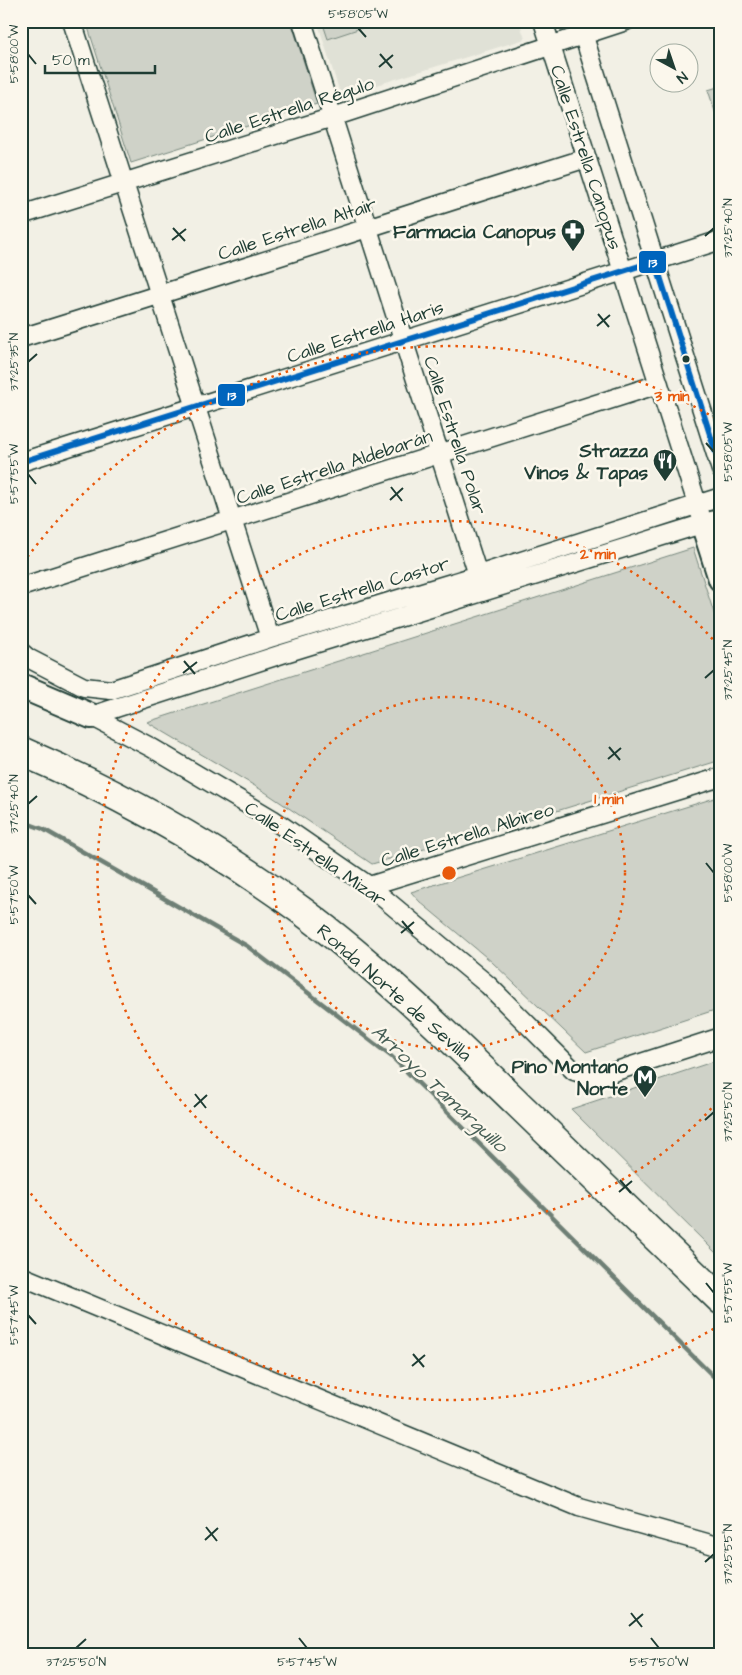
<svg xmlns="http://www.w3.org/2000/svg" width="742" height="1675" font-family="'Architects Daughter',sans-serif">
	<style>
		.built { fill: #e0e1d6 }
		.green { fill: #cfd2c8; stroke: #77887e }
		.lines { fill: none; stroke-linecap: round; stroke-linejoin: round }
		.stream { stroke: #6e7f75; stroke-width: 4.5 }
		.street-casing { stroke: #1f3d34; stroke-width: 21 }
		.secondary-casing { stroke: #1f3d34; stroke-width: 28 }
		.highway-casing { stroke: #1f3d34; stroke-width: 31 }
		.street { stroke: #fbf7ec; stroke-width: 18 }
		.secondary { stroke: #fbf7ec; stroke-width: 24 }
		.highway { stroke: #fbf7ec; stroke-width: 28 }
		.bus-1-casing { stroke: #fbf7ec; stroke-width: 10 }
		.bus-1 { stroke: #0065bd; stroke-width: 6 }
		.ticks { fill: none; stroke: #1f3d34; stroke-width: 2 }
		.ring { fill: none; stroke: #e8590c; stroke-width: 2.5; stroke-dasharray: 2.5 5 }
		.bus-dot { fill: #1f3d34; stroke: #fbf7ec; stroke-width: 2 }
		.labels { text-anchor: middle; stroke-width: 5; stroke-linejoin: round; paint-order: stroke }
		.street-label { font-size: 19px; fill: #1f3d34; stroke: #fbf7ec }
		.poi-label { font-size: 19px; font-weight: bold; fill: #1f3d34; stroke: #fbf7ec; text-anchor: end }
		.water-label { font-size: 20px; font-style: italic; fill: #465e55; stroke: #fbf7ec }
		.centre { fill: #e8590c; stroke: #fbf7ec; stroke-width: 2.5 }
		.ring-label { font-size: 15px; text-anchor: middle; font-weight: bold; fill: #e8590c; stroke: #fbf7ec; stroke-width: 5; stroke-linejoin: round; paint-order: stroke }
		.line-badge { stroke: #fbf7ec; stroke-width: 2 }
		.badge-label { font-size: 14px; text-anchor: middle; font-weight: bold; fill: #fff }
		.neatline { fill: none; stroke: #1f3d34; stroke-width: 2 }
		.ticks-label { font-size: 12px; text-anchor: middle; fill: #1f3d34 }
	</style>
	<rect width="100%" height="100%" fill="#f2f0e5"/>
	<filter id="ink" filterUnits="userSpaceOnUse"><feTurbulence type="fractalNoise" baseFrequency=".02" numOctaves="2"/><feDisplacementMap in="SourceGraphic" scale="10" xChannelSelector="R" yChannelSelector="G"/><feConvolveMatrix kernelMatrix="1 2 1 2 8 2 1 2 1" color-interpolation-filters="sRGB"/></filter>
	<g filter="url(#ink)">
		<path class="built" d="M317,21H519L525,39L341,96Z"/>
		<path class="green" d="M86,21H291L317,104L131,163Z
			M322,21H372L373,24L328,39Z
			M721,86V130L708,90Z
			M693,548L721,635V760L547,814L372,864L265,792L147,722Z
			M721,796V1008L586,1052L492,962L420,902L411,892Z
			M721,1059V1258L571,1109Z"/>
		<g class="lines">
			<path class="stream" d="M21,821L43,829L247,946L392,1057L721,1384"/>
			<defs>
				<path id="street" d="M72,21L270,638
					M302,21L478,575
					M543,21L700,513
					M579,21L721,470
					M21,215L333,117L626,21
					M21,338C210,280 398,217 587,158
					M21,462L721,240
					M21,587L659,384
					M21,652L28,658L84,687L111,690L270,638L478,575L721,497
					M91,716L152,748L272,819L369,886L488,985L574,1071L587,1075H604L721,1037
					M91,716L282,654L721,518
					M369,886L721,777
					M21,1276L579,1507L721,1547"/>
				<path id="secondary" d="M703,523L721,579
					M21,686L91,716"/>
				<path id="highway" d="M21,751C120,794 215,847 302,911C379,968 448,1036 517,1103C585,1168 653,1234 721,1300"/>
			</defs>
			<use href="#street" class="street-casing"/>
			<use href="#secondary" class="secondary-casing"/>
			<use href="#highway" class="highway-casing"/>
			<use href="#street" class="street"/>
			<use href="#secondary" class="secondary"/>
			<use href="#highway" class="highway"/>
			<defs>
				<path id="bus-1" d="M21,462L655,261L721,469"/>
			</defs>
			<use href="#bus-1" class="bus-1-casing"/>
			<use href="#bus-1" class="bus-1"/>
		</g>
	</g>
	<path class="ticks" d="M358,28L366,37M28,54L36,64M380,54L392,68M379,67L393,55M173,228L185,241M705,236L714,228M172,240L186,229M598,314L609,327M597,326L610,315M28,362L37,354M706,443L714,452M28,474L36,484M391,487L402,501M390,500L403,488M184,661L195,674M183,673L197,662M705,678L714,670M609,747L620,760M608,759L621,748M28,804L37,796M706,863L714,873M28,895L36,904M402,921L413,934M401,933L414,922M195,1094L206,1108M194,1107L207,1095M705,1120L714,1112M620,1180L631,1193M619,1192L632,1181M706,1283L714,1293M28,1315L36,1324M413,1354L424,1367M412,1366L425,1355M206,1527L217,1541M205,1540L218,1528M705,1562L714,1554M631,1613L642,1627M629,1626L643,1614M299,1638L307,1648M651,1638L659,1648M76,1648L86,1639"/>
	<g class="ring">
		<circle cx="449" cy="873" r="176"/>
		<path d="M721 1097A352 352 0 1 1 721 649"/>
		<path d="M720 1325A527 527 0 0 1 23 1183M23 563A527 527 0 0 1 720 421"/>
	</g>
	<defs>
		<symbol id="pharmacy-pin" viewBox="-11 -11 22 30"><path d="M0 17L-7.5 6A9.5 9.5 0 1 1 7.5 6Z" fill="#1f3d34" stroke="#fbf7ec"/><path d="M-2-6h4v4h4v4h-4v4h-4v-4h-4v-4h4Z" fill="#fff"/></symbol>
		<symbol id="restaurant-pin" viewBox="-11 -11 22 30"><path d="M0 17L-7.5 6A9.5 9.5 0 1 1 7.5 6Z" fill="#1f3d34" stroke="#fbf7ec"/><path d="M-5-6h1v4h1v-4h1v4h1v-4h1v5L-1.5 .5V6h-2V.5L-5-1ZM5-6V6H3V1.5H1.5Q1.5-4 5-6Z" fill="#fff"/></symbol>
		<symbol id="metro-pin" viewBox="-11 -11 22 30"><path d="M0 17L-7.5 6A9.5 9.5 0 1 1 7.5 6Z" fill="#1f3d34" stroke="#fbf7ec"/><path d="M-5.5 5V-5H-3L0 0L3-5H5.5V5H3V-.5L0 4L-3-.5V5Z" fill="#fff"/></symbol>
	</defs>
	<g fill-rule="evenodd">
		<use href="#pharmacy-pin" x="559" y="217" width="28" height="38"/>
		<use href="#restaurant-pin" x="651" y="447" width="28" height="38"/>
		<use href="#metro-pin" x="631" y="1063" width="28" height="38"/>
	</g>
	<circle class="bus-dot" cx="686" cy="359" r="4.5"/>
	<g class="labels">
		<g class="street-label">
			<text transform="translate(289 109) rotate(-18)" y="7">Calle Estrella Régulo</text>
			<text transform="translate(587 157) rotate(72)" y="7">Calle Estrella Canopus</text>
			<text transform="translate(297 228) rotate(-18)" y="7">Calle Estrella Altair</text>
			<text transform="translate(365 331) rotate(-18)" y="7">Calle Estrella Haris</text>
			<text transform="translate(456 435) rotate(72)" y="7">Calle Estrella Polar</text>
			<text transform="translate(334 466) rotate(-18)" y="7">Calle Estrella Aldebarán</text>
			<text transform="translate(362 588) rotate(-17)" y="7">Calle Estrella Castor</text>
			<text transform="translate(467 834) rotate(-17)" y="7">Calle Estrella Albireo</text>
			<text transform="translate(316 853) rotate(35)" y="7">Calle Estrella Mizar</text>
			<text transform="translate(395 992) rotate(41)" y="7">Ronda Norte de Sevilla</text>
		</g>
		<g class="poi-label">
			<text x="556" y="238">Farmacia Canopus</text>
			<text x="648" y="457">Strazza<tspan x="648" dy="22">Vinos &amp; Tapas</tspan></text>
			<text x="628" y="1073">Pino Montano<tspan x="628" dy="22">Norte</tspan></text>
		</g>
		<g class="water-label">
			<text transform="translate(440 1088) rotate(43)" y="7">Arroyo Tamarguillo</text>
		</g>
	</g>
	<circle cx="449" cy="873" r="8" class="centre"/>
	<g class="ring-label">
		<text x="672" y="401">3 min</text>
		<text x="598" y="559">2 min</text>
		<text x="609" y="804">1 min</text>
	</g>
	<g class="line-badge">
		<rect x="638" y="250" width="29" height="24" rx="5" fill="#0065bd"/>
		<rect x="217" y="383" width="29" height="24" rx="5" fill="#0065bd"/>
	</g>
	<g class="badge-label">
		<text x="653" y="267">13</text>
		<text x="232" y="400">13</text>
	</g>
	<rect width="742" height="1675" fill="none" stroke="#fbf7ec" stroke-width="55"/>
	<g transform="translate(674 68) rotate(140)"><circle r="24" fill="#fbf7ec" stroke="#a3ada2"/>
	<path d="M0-4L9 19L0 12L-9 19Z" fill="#1f3d34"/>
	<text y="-8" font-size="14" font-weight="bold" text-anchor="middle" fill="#1f3d34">N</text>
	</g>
	<path d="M45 65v8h110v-8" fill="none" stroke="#1f3d34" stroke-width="2.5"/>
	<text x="52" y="65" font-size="15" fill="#1f3d34" stroke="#fbf7ec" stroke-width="4" paint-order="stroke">50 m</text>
	<rect x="28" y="28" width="686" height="1620" class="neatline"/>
	<g class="ticks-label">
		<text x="358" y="18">5°58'05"W</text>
		<text transform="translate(14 54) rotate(-90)" y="4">5°58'00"W</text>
		<text transform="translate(728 228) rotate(-90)" y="4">37°25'40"N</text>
		<text transform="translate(14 362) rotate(-90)" y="4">37°25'35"N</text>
		<text transform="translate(728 452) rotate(-90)" y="4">5°58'05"W</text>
		<text transform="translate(14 474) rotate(-90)" y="4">5°57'55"W</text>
		<text transform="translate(728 670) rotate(-90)" y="4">37°25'45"N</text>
		<text transform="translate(14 804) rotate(-90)" y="4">37°25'40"N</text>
		<text transform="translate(728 873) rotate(-90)" y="4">5°58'00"W</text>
		<text transform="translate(14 895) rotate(-90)" y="4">5°57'50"W</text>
		<text transform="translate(728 1112) rotate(-90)" y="4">37°25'50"N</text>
		<text transform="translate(728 1293) rotate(-90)" y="4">5°57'55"W</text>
		<text transform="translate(14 1315) rotate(-90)" y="4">5°57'45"W</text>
		<text transform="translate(728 1554) rotate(-90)" y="4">37°25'55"N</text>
		<text x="76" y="1666">37°25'50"N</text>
		<text x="307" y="1666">5°57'45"W</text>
		<text x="659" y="1666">5°57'50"W</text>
	</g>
</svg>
